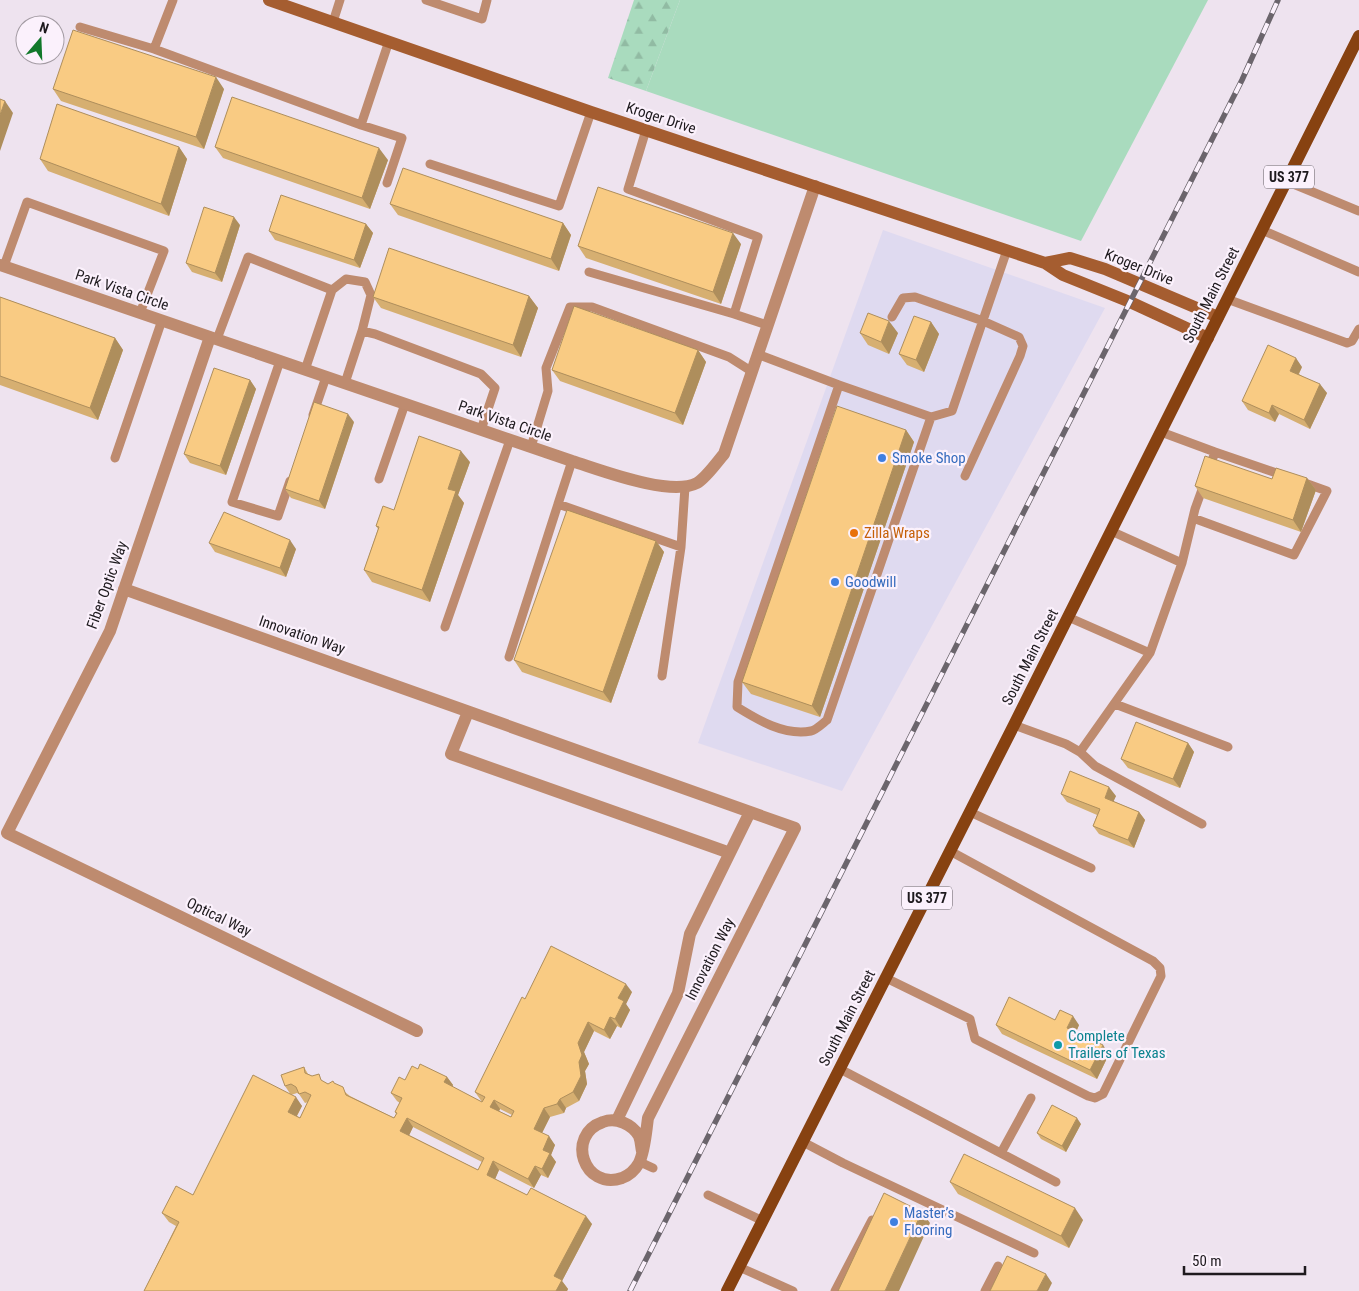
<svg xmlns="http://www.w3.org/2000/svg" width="1359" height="1291" font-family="'Roboto Condensed',sans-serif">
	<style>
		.commercial { fill: #dfdaf0 }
		.grass { fill: #a9dbbe }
		.forest { fill: url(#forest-firs) }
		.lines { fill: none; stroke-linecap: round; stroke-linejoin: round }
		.lane { stroke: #be8b6f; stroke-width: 9 }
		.street { stroke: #be8b6f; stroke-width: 12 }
		.secondary { stroke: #a55d30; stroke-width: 12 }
		.primary { stroke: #874211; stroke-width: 12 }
		.rail-casing { stroke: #6b656c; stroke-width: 5.5 }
		.rail { stroke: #fbf1fc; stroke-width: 4; stroke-dasharray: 11; stroke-linecap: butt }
		.wall { fill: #d6af71; fill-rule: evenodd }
		.shaded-wall { fill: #ae8e5c }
		.building { fill: #f9cb83; stroke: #ae8e5c; fill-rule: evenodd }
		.shop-dot { fill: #3f7fe0; stroke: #fbf1fc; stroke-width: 2 }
		.food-dot { fill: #e8710a; stroke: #fbf1fc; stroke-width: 2 }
		.culture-dot { fill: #0f9aa8; stroke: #fbf1fc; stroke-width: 2 }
		.labels { text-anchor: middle; stroke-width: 4.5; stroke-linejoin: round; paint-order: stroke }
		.shield { fill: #fbf1fc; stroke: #605a61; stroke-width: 1 }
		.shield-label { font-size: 14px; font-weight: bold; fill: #1e1a1e }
		.street-label { font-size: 15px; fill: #1e1a1e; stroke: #fbf1fc }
		.shop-label { font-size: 15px; fill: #366cbe; stroke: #fbf1fc; text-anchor: start }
		.food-label { font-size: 15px; fill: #c56008; stroke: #fbf1fc; text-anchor: start }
		.culture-label { font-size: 15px; fill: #0d838f; stroke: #fbf1fc; text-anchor: start }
	</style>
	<defs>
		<pattern id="forest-firs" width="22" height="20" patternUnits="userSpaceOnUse" patternTransform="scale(1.25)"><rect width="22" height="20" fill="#a9dbbe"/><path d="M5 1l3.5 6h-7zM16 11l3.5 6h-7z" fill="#91bba3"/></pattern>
	</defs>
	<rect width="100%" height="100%" fill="#eee3ef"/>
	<path class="commercial" d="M883,230L1105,308L842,791L698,743Z"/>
	<path class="grass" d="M680,0H1208L1081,241L646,91Z"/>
	<path class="forest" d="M634,0H680L646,91L608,78Z"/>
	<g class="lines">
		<path class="lane" d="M173,0L154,49L361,125L389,41
			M426,0L482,19L487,0
			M333,22L340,0
			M80,27L154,49
			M361,125L402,138L387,183
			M646,130L628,189L758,237L734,314L767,325
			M430,164L559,206L591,112
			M1286,181L1359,211
			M1262,230L1359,272
			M4,266L27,202L164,251L140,313
			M589,272L734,314
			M332,290L346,279L365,282L371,295L362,331
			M1227,299L1347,343L1352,341L1359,329
			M892,317L903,298L915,297L983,321L1019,337L1023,346L1020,356L965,476
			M217,339L248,257L332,290L305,370
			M757,354L839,385L738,682L737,707C758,720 784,736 811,731C816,730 822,724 827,720L931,417L952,411L1007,250
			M280,361L232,502L278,516L290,481
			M345,383L362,331L375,334L481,374L495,388L481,430
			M839,385L931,417
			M313,415L326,377
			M1161,432L1215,452
			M531,447L548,391L546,368L570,307H592L729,357L751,371
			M115,458L162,320
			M1209,469L1215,452L1285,476
			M379,479L405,404
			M558,504L572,461
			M1193,518L1294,555L1327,491L1302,482
			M1111,531L1182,563L1150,653
			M1182,563L1195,509L1204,484
			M445,627L510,440
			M509,657L558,504L681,547
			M662,676L681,547L685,487
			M1115,704L1228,747
			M1014,725L1066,744L1080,752L1150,653L1068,617
			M1080,752L1095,766L1202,824
			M970,812L1091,868
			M886,978L970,1019L975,1039L1088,1096L1095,1098L1103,1094L1161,976L1160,968L1153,961L950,851
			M840,1069L1056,1182
			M803,1142L843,1163L1034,1253
			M1001,1153L1031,1098
			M640,1162L653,1168
			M708,1195L763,1221
			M739,1267L793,1291
			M835,1291L872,1220
			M985,1291L998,1266"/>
		<path class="street" d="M0,265L572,461C601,470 670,497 697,483C706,478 717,462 724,454L815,186
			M210,337L110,631L7,833L417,1031
			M124,589L795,828L648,1118C646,1132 645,1150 639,1163C635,1170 630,1175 622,1178C584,1191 565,1135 603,1122C616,1117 632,1124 639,1136C641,1141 641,1147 642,1151
			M468,712L451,754L730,853
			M617,1120L678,993L690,934L750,812"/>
		<path class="secondary" d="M269,0L591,112L1045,263L1063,275L1130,302L1208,338
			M1045,263L1070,258L1105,269L1218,317"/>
		<path class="primary" d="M727,1291L1014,725L1359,36"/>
		<defs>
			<path id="rail" d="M630,1291L1130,302L1242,80L1278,0"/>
		</defs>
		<use href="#rail" class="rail-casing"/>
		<use href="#rail" class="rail"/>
	</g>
	<path class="wall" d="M53,89H224L204,149L61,101Z
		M179,147L187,159L169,216L48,171L40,159Z
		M215,147L388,160L370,209L223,158Z
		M390,204L563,223L571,235L559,271L398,215Z
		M366,224L373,233L360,268L275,240L269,231Z
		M240,225L222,282L192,272L186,263Z
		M741,244L721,304L586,258L578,246Z
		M529,296L538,308L521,357L381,308L373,297Z
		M0,297L115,338L123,350L98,420L0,385Z
		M931,322L939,334L924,372L907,365L899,354Z
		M860,333H898L889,354L868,345Z
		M698,350L706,362L683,425L560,381L552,370Z
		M1302,367L1299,374L1327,393L1310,429L1279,414L1275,422L1248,410L1242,401Z
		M250,380L256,389L226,475L190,463L184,454Z
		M354,422L325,509L291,498L285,489Z
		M906,430L914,442L820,717L751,694L742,682Z
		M470,462L458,495L464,503L430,602L372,582L364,570L378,529L376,526L394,510Z
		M1307,478L1316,490L1301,532L1203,498L1195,486L1272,479Z
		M656,541L664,552L611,703L522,672L514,660Z
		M209,543L296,549L286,577L215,552Z
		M1188,743L1194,752L1180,788L1128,768L1121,759Z
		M1061,794L1116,796L1113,801L1139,812L1145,820L1134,848L1099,834L1093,826L1097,815L1067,802Z
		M632,992L626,1004L630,1010L621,1028L617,1026L610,1039L594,1031L584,1052L589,1064L585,1071L587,1084L579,1101L566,1108L564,1113L550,1117L542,1133L555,1145L551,1155L556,1162L548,1178L541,1175L534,1188L499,1170L495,1179L527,1195L592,1224L562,1281L568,1289L567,1291H144L176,1226L169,1222L162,1213L193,1195L291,1095L285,1086L304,1067L308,1074L328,1084H335L350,1096L394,1118L396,1114L395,1112L400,1103L397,1101L391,1093L418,1069L447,1077L453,1085L452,1087L482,1102L475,1092L525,999ZM297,1093L299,1094L305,1103L308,1102L300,1118L297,1116L302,1106L291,1095ZM500,1109L512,1115L511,1117L499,1111ZM413,1127L482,1162L478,1170L409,1135Z
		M1055,1020L1079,1025L1076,1032L1109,1054L1097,1079L1002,1034L996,1025Z
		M1081,1124L1066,1152L1041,1139L1037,1133Z
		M950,1182L1083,1220L1069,1248L958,1194Z"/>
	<path class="shaded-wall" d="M216,77L224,89L204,149L196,137Z
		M5,101L13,113L0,151V115Z
		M179,147L187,159L169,216L161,204Z
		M379,148L388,160L370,209L362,198Z
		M234,217L240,225L222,282L215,273Z
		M563,223L571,235L559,271L551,259Z
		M366,224L373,233L360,268L354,260Z
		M733,233L741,244L721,304L713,292Z
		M529,296L538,308L521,357L513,345Z
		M889,321L898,333L889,354L881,342Z
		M931,322L939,334L924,372L916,360Z
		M115,338L123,350L98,420L90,408Z
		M698,350L706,362L683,425L675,413Z
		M1296,358L1302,367L1296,379L1290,371Z
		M250,380L256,389L226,475L220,466Z
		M1320,384L1327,393L1310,429L1304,420Z
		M1272,405L1279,414L1275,422L1269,413Z
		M348,414L354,422L325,509L319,501Z
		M906,430L914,442L820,717L812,706Z
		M461,451L470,462L458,495L464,503L430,602L422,590L448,489Z
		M1307,478L1316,490L1301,532L1293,520Z
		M290,540L296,549L286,577L280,568Z
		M656,541L664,552L611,703L603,692Z
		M1188,743L1194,752L1180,788L1173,779Z
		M1109,787L1116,796L1111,807L1105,798Z
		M1139,812L1145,820L1134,848L1128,840Z
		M626,984L632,992L626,1004L630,1010L621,1028L615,1019L618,998Z
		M1073,1016L1079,1025L1074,1037L1067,1028Z
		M610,1017L617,1026L610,1039L604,1030Z
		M588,1022L594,1031L584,1052L589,1064L585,1071L587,1084L579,1101L573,1092L578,1043Z
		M1103,1045L1109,1054L1097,1079L1090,1070Z
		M447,1077L453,1085L450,1091L444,1082Z
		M296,1097L302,1106L294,1121L288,1112Z
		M560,1099L566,1108L564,1113L557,1104Z
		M494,1100L500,1109L497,1116L490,1107Z
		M544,1108L550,1117L540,1137L534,1129Z
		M407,1118L413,1127L407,1140L400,1131Z
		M1077,1118L1081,1124L1066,1152L1062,1146Z
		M549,1136L555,1145L551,1155L556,1162L548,1178L542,1169L543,1150Z
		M493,1161L499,1170L493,1184L487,1175Z
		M535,1166L541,1175L534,1188L528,1179Z
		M1075,1208L1083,1220L1069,1248L1061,1236Z
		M922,1212L930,1223L899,1291H885Z
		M586,1216L592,1224L562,1281L568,1289L567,1291H556L554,1276Z
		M1046,1274L1052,1283L1048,1291H1037Z"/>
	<path class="building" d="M73,30L216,77L196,137L53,89Z
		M232,97L379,148L362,198L215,147Z
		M0,99L5,101L0,115Z
		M57,104L179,147L161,204L40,159Z
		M403,168L563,223L551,259L390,204Z
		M598,187L733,233L713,292L578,246Z
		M281,195L366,224L354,260L269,231Z
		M204,207L234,217L215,273L186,263Z
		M389,248L529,296L513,345L373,297Z
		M0,297L115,338L90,408L0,376Z
		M574,306L698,350L675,413L552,370Z
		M868,313L889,321L881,342L860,333Z
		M914,316L931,322L916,360L899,354Z
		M1268,345L1296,358L1290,371L1320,384L1304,420L1272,405L1269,413L1242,401Z
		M214,368L250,380L220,466L184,454Z
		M314,402L348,414L319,501L285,489Z
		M837,406L906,430L812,706L742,682Z
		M419,436L461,451L448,489L456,491L422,590L364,570L379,527L376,526L383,506L394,510Z
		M1205,456L1272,479L1276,468L1307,478L1293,520L1195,486Z
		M567,510L656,541L603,692L514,660Z
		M224,512L290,540L280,568L209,543Z
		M1136,722L1188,743L1173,779L1121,759Z
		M1070,771L1109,787L1105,798L1139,812L1128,840L1093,826L1100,809L1061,794Z
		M551,946L626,984L618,998L624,1001L615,1019L610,1017L604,1030L588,1022L578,1043L582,1055L579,1062L581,1076L573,1092L560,1099L557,1104L544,1108L534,1129L549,1136L543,1150L550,1153L542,1169L535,1166L528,1179L493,1161L487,1175L527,1195L531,1188L586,1216L554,1276L562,1280L556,1291H144L179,1222L162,1213L176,1186L193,1195L253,1075L296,1097L288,1112L300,1118L311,1095L305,1092L299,1094L296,1087L291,1084L285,1086L281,1075L304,1067L305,1073L312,1076L319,1074L321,1080L328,1084L333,1081L334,1083L343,1087L346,1095L394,1118L397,1113L395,1112L402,1098L391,1093L399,1077L405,1080L412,1066L418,1069L420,1064L447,1077L444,1082L482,1102L485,1097L475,1092L522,997L525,999ZM494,1100L514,1111L511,1117L490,1107ZM407,1118L484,1158L478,1170L400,1131Z
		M1009,997L1055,1020L1060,1010L1073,1016L1067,1028L1103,1045L1090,1070L996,1025Z
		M1052,1105L1077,1118L1062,1146L1037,1133Z
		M964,1154L1075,1208L1061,1236L950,1182Z
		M884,1193L922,1212L885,1291H838Z
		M1007,1256L1046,1274L1037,1291H990Z"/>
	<g class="shop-dot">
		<circle cx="882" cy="458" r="5"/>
		<circle cx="835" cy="582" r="5"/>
		<circle cx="894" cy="1222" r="5"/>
	</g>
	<circle class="food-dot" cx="854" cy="533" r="5"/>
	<circle class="culture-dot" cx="1058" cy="1045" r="5"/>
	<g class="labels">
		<g class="shield">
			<rect x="1264" y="165.5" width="50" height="23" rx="4"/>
			<rect x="902" y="886.5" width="50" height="23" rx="4"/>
		</g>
		<g class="shield-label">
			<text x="1289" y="182">US 377</text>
			<text x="927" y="903">US 377</text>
		</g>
		<g class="street-label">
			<text transform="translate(661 118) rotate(18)" y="5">Kroger Drive</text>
			<text transform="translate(1139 267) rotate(22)" y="5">Kroger Drive</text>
			<text transform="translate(122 290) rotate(19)" y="5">Park Vista Circle</text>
			<text transform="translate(1211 295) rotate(-63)" y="5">South Main Street</text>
			<text transform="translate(505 421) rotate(19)" y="5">Park Vista Circle</text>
			<text transform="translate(107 585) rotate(-70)" y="5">Fiber Optic Way</text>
			<text transform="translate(302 635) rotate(19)" y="5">Innovation Way</text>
			<text transform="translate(1030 657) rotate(-63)" y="5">South Main Street</text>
			<text transform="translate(219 917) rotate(26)" y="5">Optical Way</text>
			<text transform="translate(710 959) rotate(-63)" y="5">Innovation Way</text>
			<text transform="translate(847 1018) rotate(-63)" y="5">South Main Street</text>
		</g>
		<g class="shop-label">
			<text x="892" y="463">Smoke Shop</text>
			<text x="845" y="587">Goodwill</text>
			<text x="904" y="1218">Master’s<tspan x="904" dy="17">Flooring</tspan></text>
		</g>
		<g class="food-label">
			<text x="864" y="538">Zilla Wraps</text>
		</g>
		<g class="culture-label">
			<text x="1068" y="1041">Complete<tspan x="1068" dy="17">Trailers of Texas</tspan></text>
		</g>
	</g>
	<g transform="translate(40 40) rotate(19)"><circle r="24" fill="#fbf1fc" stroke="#a39ba3"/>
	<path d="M0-4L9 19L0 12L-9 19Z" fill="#11782a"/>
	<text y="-8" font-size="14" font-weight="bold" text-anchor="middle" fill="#1e1a1e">N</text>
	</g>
	<path d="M1184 1266v8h121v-8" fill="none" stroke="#1e1a1e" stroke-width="2.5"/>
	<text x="1192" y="1266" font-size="15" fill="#1e1a1e" stroke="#fbf1fc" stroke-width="4" paint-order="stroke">50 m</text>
</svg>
